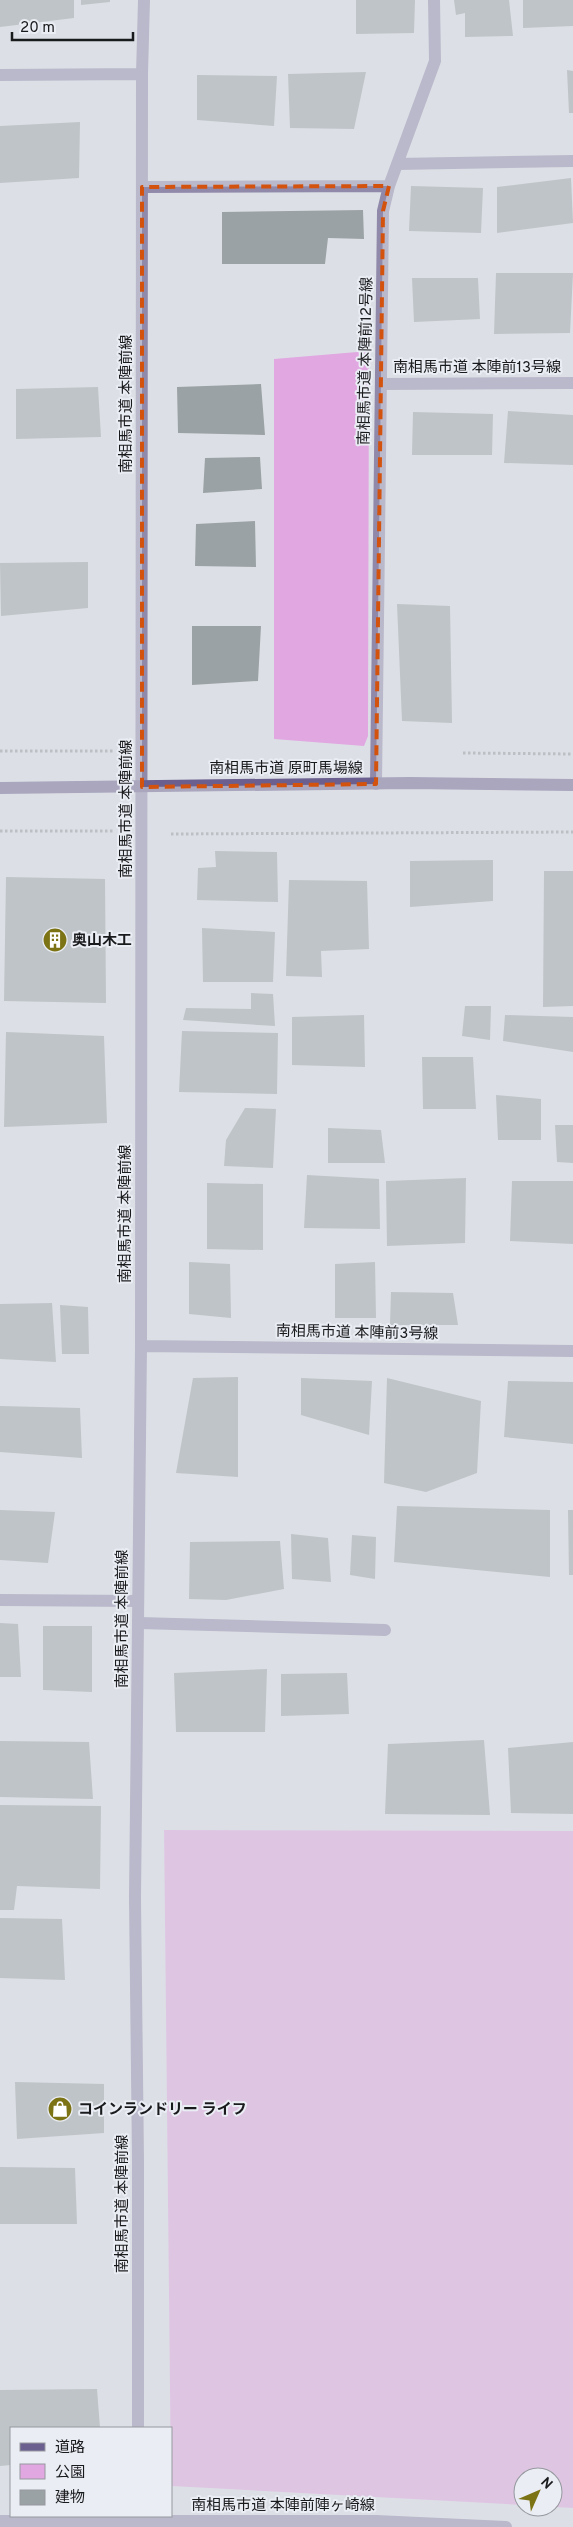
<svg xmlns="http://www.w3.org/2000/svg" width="573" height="2527" font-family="Overpass,'Noto Sans JP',sans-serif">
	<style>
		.green { fill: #e1a7e1 }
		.building { fill: #9ba2a5 }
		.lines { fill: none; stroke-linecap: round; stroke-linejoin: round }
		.path { stroke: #96999d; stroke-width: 3; stroke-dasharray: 2.5 2.5; stroke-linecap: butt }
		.lane { stroke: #9089aa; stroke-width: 12 }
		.street { stroke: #9089aa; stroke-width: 12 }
		.secondary { stroke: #6a5f8e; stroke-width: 12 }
		.marked { fill: none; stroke: #d3530e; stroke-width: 4; stroke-dasharray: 10 6; stroke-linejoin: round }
		.labels { text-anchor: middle; stroke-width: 4; stroke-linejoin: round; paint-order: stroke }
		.street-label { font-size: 15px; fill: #191a1c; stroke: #eaedf4 }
		.poi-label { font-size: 15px; font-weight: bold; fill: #191a1c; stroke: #eaedf4; text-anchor: start }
	</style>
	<rect width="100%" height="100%" fill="#dce0e6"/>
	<path class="green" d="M369,351L368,736L364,746L274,739V359Z
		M164,1830L573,1831V2508L553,2507V2477H523V2505L171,2486Z"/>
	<path class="building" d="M0,0H74V18L0,27Z
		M81,0H110V2L81,5Z
		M356,0H415L414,33L356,34Z
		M454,0H509L513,36L465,37V13L456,15Z
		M523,0H573V26L523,28Z
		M567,70L573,71V113H569Z
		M366,72L354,129L290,128L288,74Z
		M197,75L277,76L274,126L197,120Z
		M80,122L79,178L0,183V126Z
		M571,178L573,223L497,233V187Z
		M411,186L483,188L481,233L409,231Z
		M363,210L364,239L328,238L325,264H222V212Z
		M496,273H573L570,333L494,334Z
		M412,278H478L480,319L414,322Z
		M261,384L265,435L178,433L177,387Z
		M98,387L101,437L16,439V389Z
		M508,411L573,415V465L504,463Z
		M413,412L493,414L492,455H412Z
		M260,457L262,489L203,493L205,458Z
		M255,521L256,567L195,566L196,524Z
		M88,562V608L1,616L0,563Z
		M397,604L450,606L452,723L402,721Z
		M192,626H261L258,681L192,685Z
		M215,851L277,852L278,902L197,900L198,868L216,867Z
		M493,860V901L410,907V861Z
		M544,871H573V1006L543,1007Z
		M6,877L105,879L106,1003L4,1001Z
		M289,880L367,881L369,949L321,951L322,977L286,976Z
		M202,928L275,932L273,982H203Z
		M251,993L273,994L275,1026L183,1020L186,1008L251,1009Z
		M465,1006H491L490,1040L462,1036Z
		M364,1015L365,1067L292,1065V1017Z
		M505,1015L573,1017V1052L503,1041Z
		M182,1031L278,1033L277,1094L179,1092Z
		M6,1032L104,1036L107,1123L4,1127Z
		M422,1057H473L476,1109H423Z
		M496,1095L541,1099V1140H498Z
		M245,1108L276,1109L273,1168L224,1166L226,1140Z
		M555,1125H573V1163L557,1162Z
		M328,1128L381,1130L385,1163H328Z
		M307,1175L379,1179L380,1229L304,1228Z
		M466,1178L465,1243L387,1246L386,1181Z
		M512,1181H573V1244L510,1241Z
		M207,1183L263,1184V1250L207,1249Z
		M189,1262L230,1264L231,1318L189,1314Z
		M375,1262L376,1318H335V1264Z
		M391,1292L453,1293L458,1325H390Z
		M52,1303L56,1362L0,1359V1304Z
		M60,1305L88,1307L89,1354H62Z
		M238,1377V1477L176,1473L193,1378Z
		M301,1378L372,1381L369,1435L301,1415Z
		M387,1378L481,1401L477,1473L426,1492L384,1483Z
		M508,1381L573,1382V1444L504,1437Z
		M0,1406L80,1408L82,1458L0,1452Z
		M397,1506L550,1510V1577L394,1562Z
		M0,1510L55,1512L48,1563L0,1560Z
		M568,1510H573V1575H569Z
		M291,1534L328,1538L331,1582L292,1579Z
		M352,1535L376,1537L375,1579L350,1575Z
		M280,1541L284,1589L226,1600L189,1599L190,1542Z
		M0,1623L18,1624L21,1677H0Z
		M43,1626H92V1692L43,1690Z
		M267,1669L265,1732H176L174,1673Z
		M347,1673L349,1714L281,1716V1674Z
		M484,1740L490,1815L385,1814L388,1744Z
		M0,1741L89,1742L93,1799L0,1797Z
		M573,1742V1814L511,1813L508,1748Z
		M0,1805L101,1806L100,1889L17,1886L14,1910H0Z
		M0,1918L62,1919L65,1980L0,1978Z
		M15,2082L104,2084V2133L17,2139Z
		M0,2167L75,2168L77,2224H0Z
		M97,2389L100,2428H11V2465L0,2466V2390Z"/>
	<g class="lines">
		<path class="path" d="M0,751H114
			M463,753L573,754
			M0,831H115
			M171,834L573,832"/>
		<path class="lane" d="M139,1623L385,1630"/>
		<path class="street" d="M0,75L142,74
			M397,164L573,161
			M389,186L435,61L434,0
			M142,187L389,186L383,211L376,784
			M381,384L573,383
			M141,1346L573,1351
			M0,1600L138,1601
			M138,2428V2161L135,1898L141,1346L142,74L144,0
			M0,2521H376L506,2527"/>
		<path class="secondary" d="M0,788L409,783L573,785"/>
	</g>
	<path d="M0 0H573V2527H0ZM389,186L383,211L376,784L142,787V187Z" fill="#dce0e6" fill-opacity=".55" fill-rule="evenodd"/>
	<path class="marked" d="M389,186L383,211L376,784L142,787V187Z"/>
	<defs>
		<symbol id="building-disc" viewBox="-11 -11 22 22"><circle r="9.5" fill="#7c7315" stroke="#eaedf4"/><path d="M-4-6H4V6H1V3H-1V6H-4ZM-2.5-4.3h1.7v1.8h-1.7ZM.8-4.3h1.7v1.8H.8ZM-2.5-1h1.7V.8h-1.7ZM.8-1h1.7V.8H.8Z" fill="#fff"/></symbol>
		<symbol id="shop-disc" viewBox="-11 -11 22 22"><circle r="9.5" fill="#7c7315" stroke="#eaedf4"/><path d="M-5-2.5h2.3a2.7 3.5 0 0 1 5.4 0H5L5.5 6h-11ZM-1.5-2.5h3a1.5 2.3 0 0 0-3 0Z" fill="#fff"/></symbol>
	</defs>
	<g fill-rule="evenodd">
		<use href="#building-disc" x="41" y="926" width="28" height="28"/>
		<use href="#shop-disc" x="46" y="2095" width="28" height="28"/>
	</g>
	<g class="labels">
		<g class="street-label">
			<text transform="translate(365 361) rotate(-89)" y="5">南相馬市道 本陣前12号線</text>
			<text x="477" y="372">南相馬市道 本陣前13号線</text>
			<text transform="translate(126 404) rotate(-90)" y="5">南相馬市道 本陣前線</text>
			<text x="286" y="773">南相馬市道 原町馬場線</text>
			<text transform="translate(126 809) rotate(-90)" y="5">南相馬市道 本陣前線</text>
			<text transform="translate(125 1214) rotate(-90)" y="5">南相馬市道 本陣前線</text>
			<text transform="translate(357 1332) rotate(1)" y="5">南相馬市道 本陣前3号線</text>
			<text transform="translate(122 1619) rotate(-90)" y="5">南相馬市道 本陣前線</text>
			<text transform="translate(122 2204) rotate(-90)" y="5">南相馬市道 本陣前線</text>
			<text x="283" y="2510">南相馬市道 本陣前陣ヶ崎線</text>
		</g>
		<g class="poi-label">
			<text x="72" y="945">奥山木工</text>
			<text x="78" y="2114">コインランドリー ライフ</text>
		</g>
	</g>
	<rect x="10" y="2427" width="162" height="90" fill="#eaedf4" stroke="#96999e"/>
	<rect x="20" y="2443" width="25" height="8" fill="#6a5f8e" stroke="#96999e"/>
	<text x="55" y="2452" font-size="15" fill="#191a1c">道路</text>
	<rect x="20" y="2464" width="25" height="15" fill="#e1a7e1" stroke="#96999e"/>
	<text x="55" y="2477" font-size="15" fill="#191a1c">公園</text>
	<rect x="20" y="2490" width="25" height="15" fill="#9ba2a5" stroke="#96999e"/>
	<text x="55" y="2502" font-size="15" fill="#191a1c">建物</text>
	<g transform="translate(538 2492) rotate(45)"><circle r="24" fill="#eaedf4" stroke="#96999e"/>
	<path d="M0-4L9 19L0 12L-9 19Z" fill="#7c7315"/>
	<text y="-8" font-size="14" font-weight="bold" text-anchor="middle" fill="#191a1c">N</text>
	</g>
	<path d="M12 32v8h121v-8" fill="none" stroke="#191a1c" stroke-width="2.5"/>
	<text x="20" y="32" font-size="15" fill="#191a1c" stroke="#eaedf4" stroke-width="4" paint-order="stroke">20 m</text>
</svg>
